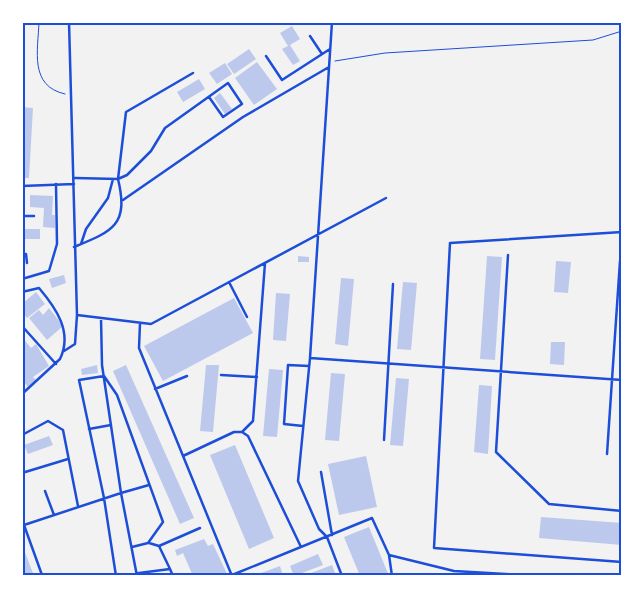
<svg xmlns="http://www.w3.org/2000/svg" width="644" height="598" font-family="'DejaVu Sans',sans-serif">
	<style>
		.building { fill: #bdc9ec }
		.lines { fill: none; stroke-linecap: round; stroke-linejoin: round }
		.path { stroke: #1d4ed8; stroke-width: 1 }
		.service { stroke: #1d4ed8; stroke-width: 2.5 }
		.neatline { fill: none; stroke: #1d4ed8; stroke-width: 2 }
	</style>
	<rect width="100%" height="100%" fill="#f2f2f2"/>
	<path class="building" d="M292,26L300,39L290,45L300,61L293,65L282,49L288,46L280,33Z
		M249,49L256,59L234,74L227,64Z
		M257,62L277,89L254,105L235,78Z
		M225,63L232,74L217,84L209,73Z
		M199,79L205,89L183,102L177,92Z
		M220,93L232,109L225,114L214,98Z
		M22,107L33,108L29,178H22Z
		M30,195L53,196L52,215H55V228L43,227L44,208L30,207Z
		M22,229H40V239H22Z
		M298,256L309,257V262H298Z
		M487,256L502,257L495,360L480,359Z
		M556,261L571,262L568,293L554,292Z
		M64,275L66,283L52,288L49,279Z
		M341,278L354,279L348,346L335,344Z
		M403,282L417,283L411,350L397,349Z
		M36,292L45,304L27,318L22,312V304Z
		M276,293L290,294L286,341L273,340Z
		M234,298L253,333L163,381L144,346Z
		M49,308L63,326L47,340L29,318L39,310L43,315Z
		M22,337L31,348L36,344L49,366L33,377L36,380L28,387L22,380Z
		M551,342H565L564,365L550,364Z
		M97,365L98,373L82,375L81,369Z
		M126,365L194,518L180,524L113,371Z
		M206,365H219L213,432L200,431Z
		M269,369L283,370L277,437L263,436Z
		M331,373L345,374L339,441L325,440Z
		M396,378L409,379L403,446L390,445Z
		M479,385L492,386L488,454L474,452Z
		M49,436L53,445L28,454L24,445Z
		M235,445L274,538L249,549L210,455Z
		M366,456L377,507L339,515L328,464Z
		M541,517L622,523V545L539,538Z
		M369,527L389,576H360L344,537Z
		M204,539L208,546L213,544L228,576H193L183,553L177,556L175,550Z
		M22,547H23L34,576H22Z
		M318,554L323,565L294,576L290,566Z
		M332,565L336,576H306V575Z
		M280,566L283,576H256V575Z"/>
	<g class="lines">
		<path class="path" d="M39,22C38,51 29,86 65,94
			M335,61L385,53L593,40L622,31"/>
		<path class="service" d="M332,22L310,358L298,481L319,529L327,537L342,576
			M310,36L322,54
			M266,56L282,80L330,49
			M75,178L118,179L126,112L193,73
			M22,186L74,184
			M123,200L243,117L329,67
			M22,216H34
			M622,232L450,243L434,548L622,562
			M81,244L86,229L108,198L113,179
			M74,247C113,231 129,225 118,179L127,175L151,151L165,128L228,83L242,104L223,117L209,97
			M22,254H26L27,263
			M508,255L496,452L549,504L622,511
			M22,279L49,271L57,244L56,184
			M229,282L247,317
			M22,292L39,288C56,308 73,332 60,359L22,394
			M77,315L151,324L386,198
			M101,318L102,365L121,493L149,485
			M140,323L139,348L232,576
			M22,326L56,364
			M64,351L75,344L77,315L69,22
			M310,358L622,380
			M221,375L257,377
			M155,389L187,376
			M303,426L284,424L288,365L309,366
			M89,429L111,425
			M242,432L253,421L265,263
			M22,435L48,421L63,430L78,506
			M384,440L393,284
			M607,454L620,261
			M183,456L234,432H242L248,436L301,547
			M321,472L332,535
			M22,473L68,459
			M45,491L54,515
			M149,543L159,546
			M389,555L454,571L540,576
			M170,569L159,546L200,528
			M42,575L24,525L121,493L137,576
			M232,575L372,518L389,555L392,576
			M116,576L104,498L79,380L104,376L117,395L163,522L148,543L132,547
			M116,576L170,569L173,576"/>
	</g>
	<rect width="644" height="598" fill="none" stroke="#ffffff" stroke-width="48"/>
	<rect x="24" y="24" width="596" height="550" class="neatline"/>
</svg>
